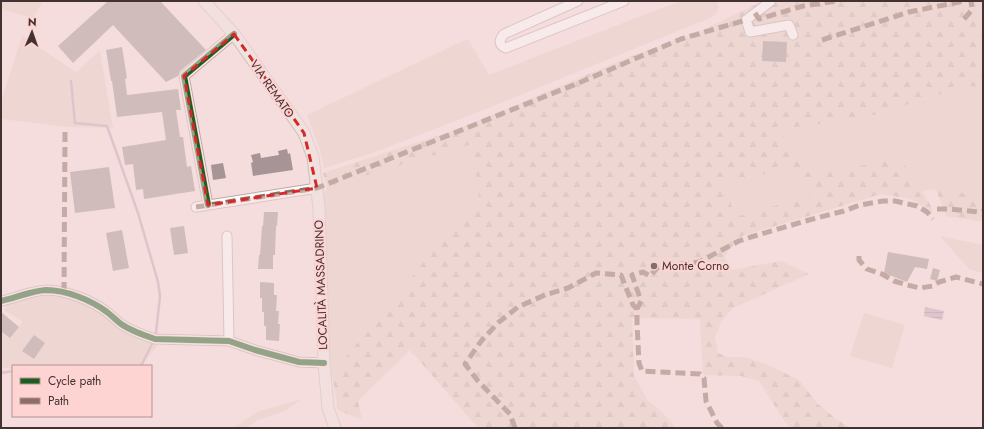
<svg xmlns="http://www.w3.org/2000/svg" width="984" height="429" font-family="Jost,sans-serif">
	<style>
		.green { fill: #e6d0c5 }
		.forest { fill: url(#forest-firs); fill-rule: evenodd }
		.water { fill: url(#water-rules) }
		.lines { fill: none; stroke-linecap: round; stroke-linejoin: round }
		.stream { stroke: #c6a6b8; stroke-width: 2.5 }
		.building { fill: #a69496 }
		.minor-casing { stroke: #bba9a9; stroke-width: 11 }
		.major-casing { stroke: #cabfbe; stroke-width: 13 }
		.minor { stroke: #fdfafa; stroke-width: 9 }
		.major { stroke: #f0e4df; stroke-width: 11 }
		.quiet { stroke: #8d6e63; stroke-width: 5; stroke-dasharray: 10 5; stroke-linecap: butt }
		.cycleway-casing { stroke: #fed4d2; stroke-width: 8 }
		.cycleway { stroke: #1b5e20; stroke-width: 6 }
		.marked { fill: none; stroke: #d62828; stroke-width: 3; stroke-dasharray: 8 5; stroke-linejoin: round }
		.poi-dot { fill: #816e6e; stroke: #fed4d2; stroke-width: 1.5 }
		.labels { text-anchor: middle; stroke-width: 4; stroke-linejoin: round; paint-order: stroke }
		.street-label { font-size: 12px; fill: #433232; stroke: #fed4d2 }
		.poi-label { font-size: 12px; fill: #433232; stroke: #fed4d2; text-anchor: start }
	</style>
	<defs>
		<pattern id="forest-firs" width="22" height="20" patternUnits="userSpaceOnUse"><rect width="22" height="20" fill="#e6d0c5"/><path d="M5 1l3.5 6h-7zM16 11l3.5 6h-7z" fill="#c6b3aa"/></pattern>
		<pattern id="water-rules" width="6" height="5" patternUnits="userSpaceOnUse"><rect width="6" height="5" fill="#c6a6b8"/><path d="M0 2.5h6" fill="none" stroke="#a28896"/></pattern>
	</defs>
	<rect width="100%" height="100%" fill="#f4dddc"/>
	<path class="green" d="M1,1H43L33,18L1,9Z
		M683,1H716L719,7L716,14L710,18L491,107L378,151L324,168L320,150L307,115L467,39H468L489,75L659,9Z
		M22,36L76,72L100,51L113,128L69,127L1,119V102Z
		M967,86L983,87V196L936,189L921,191L904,164L890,160L818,176L799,153L787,143L780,129L860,119Z
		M472,144L480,195L332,374L327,364L324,194L327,187Z
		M790,168L811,196L735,218L725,183Z
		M940,236L983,245V273L969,269Z
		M44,296L71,297L159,340L156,348L140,366H13V369L1,367V331L10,338L19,327L22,321L4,310L7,303L32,297Z
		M864,313L905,325L892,368L850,356Z
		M302,399L285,411L258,420L247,428H233L257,412Z"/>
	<path class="forest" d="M763,1H983V87L967,86L860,119L780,129L787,143L799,153L818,175L890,160L904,164L931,206L933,213L911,199L881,194L742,236L728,251L725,257L732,270L781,261L809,274L733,308L721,322L715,337L718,353L727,357H745L768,365L799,380L818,404L836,419L851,428H789L759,381L741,376L703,375L700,319L632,318L634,376L648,401L657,407L670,421L675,428H478L410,350L358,401L362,420L338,410L332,374L479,195L472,144L327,187L323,173L459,129L624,59L701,31ZM790,168L811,196L735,217L725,183Z
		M936,189L983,196V222L946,216Z"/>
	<path class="water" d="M925,307L944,311L942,320L924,316Z"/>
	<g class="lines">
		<path class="stream" d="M71,81L75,123L107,126L138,213L158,282L160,296L156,333
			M141,366L152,344
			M1,373L13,371"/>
	</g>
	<path class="building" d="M108,1H160L206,50L180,71L178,76L166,82L113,25L73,63L58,46Z
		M763,41L787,42L786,62L762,61Z
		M122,47L127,78L125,79L127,95L178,89L181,110H176L180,137H183L187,167L191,166L195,191L144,199L143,189L136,190L133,164L125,165L122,147L166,140L162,112L117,117L112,81H111L106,50Z
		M287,149L288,154L290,153L293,170L253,176L251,163L253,162L251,155L260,153L261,158L279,155L278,151Z
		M223,163L226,178L213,180L211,165Z
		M109,167L115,208L75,213L70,172Z
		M264,212H278L277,226H276L275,255H273V269H258L259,255H260L262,226H263Z
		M184,226L188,253L174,255L170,228Z
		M122,230L129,268L113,271L106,233Z
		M888,252L929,259L927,269L915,267L907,282L884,273Z
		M933,268L940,270L937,281L930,279Z
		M260,282L274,283V295H277L276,311H279L278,324H280L279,341L266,340V326H264V312H262V298H260Z
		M1,312L19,327L10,338L1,331Z
		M34,335L45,343L34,359L22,351Z"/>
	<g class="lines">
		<defs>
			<path id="minor" d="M578,1L504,34C499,40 498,45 506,48L624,1
				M771,1L746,20L750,32L789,25L793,35
				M208,205L184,76L234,34
				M196,207L317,188
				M227,236L229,341
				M1,301C16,298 30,291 46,290C66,290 91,300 107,312C112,316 116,320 121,324C131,331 143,335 155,339L229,341L255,350L299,362L324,363"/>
			<path id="major" d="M204,1L234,34L290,113L304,133L313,157L319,208L324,363L328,408L335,428"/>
		</defs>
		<use href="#minor" class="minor-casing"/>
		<use href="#major" class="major-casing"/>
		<use href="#minor" class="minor"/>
		<use href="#major" class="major"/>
		<path class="quiet" d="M755,13L759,19L803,6L836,1
			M964,19L972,10L971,1
			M822,40L909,12L964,1
			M196,207L317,188L581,82L681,39L746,20
			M937,209H950L979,212L983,211
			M859,256V260L867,269L882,274L894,281L907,285L920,288L933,286L939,282L956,277L983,284
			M64,292L65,130
			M515,428L510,414L478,381L465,364L482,340L499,322L518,307L545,295L568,288L596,273L621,275L633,305L637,309
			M722,428L717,423L706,401L704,378L700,374L642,371L639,363L637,323V309L641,301L632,275L643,272L650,276L658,267L699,262L739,241L751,237L809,220L844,211L860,205L883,201H895L917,206L927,212L933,219"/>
		<defs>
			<path id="cycleway" d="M208,205L184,76L234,34
				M1,301C16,298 30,291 46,290C66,290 91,300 107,312C112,316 116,320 121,324C131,331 143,335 155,339L229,341L255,350L299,362L324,363"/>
		</defs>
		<use href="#cycleway" class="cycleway-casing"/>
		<use href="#cycleway" class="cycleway"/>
	</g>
	<path d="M0 0H984V429H0ZM234,34L304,133L317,188L208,205L184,76Z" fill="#f4dddc" fill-opacity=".55" fill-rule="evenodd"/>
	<path class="marked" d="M234,34L304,133L317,188L208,205L184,76Z"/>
	<circle class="poi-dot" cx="654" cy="266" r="4"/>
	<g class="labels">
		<g class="street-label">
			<text transform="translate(272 89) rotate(55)" y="4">VIA REMATO</text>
			<text transform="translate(321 285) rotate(-92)" y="4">LOCALITÀ MASSADRINO</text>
		</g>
		<g class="poi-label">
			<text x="662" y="270">Monte Corno</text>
		</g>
	</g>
	<rect width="984" height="429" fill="none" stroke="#433232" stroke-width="4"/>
	<rect x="12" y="365" width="140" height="52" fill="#fed4d2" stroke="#b39392"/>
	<rect x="20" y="378" width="20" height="6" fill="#1b5e20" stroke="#b39392"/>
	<text x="48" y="385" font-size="12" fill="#433232">Cycle path</text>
	<rect x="20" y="398" width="20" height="6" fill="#8d6e63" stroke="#b39392"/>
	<text x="48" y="405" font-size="12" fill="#433232">Path</text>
	<g transform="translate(32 32) rotate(2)" stroke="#fed4d2" stroke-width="3" paint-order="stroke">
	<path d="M0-3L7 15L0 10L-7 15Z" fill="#433232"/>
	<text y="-6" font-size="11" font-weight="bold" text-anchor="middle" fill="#433232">N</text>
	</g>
</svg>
